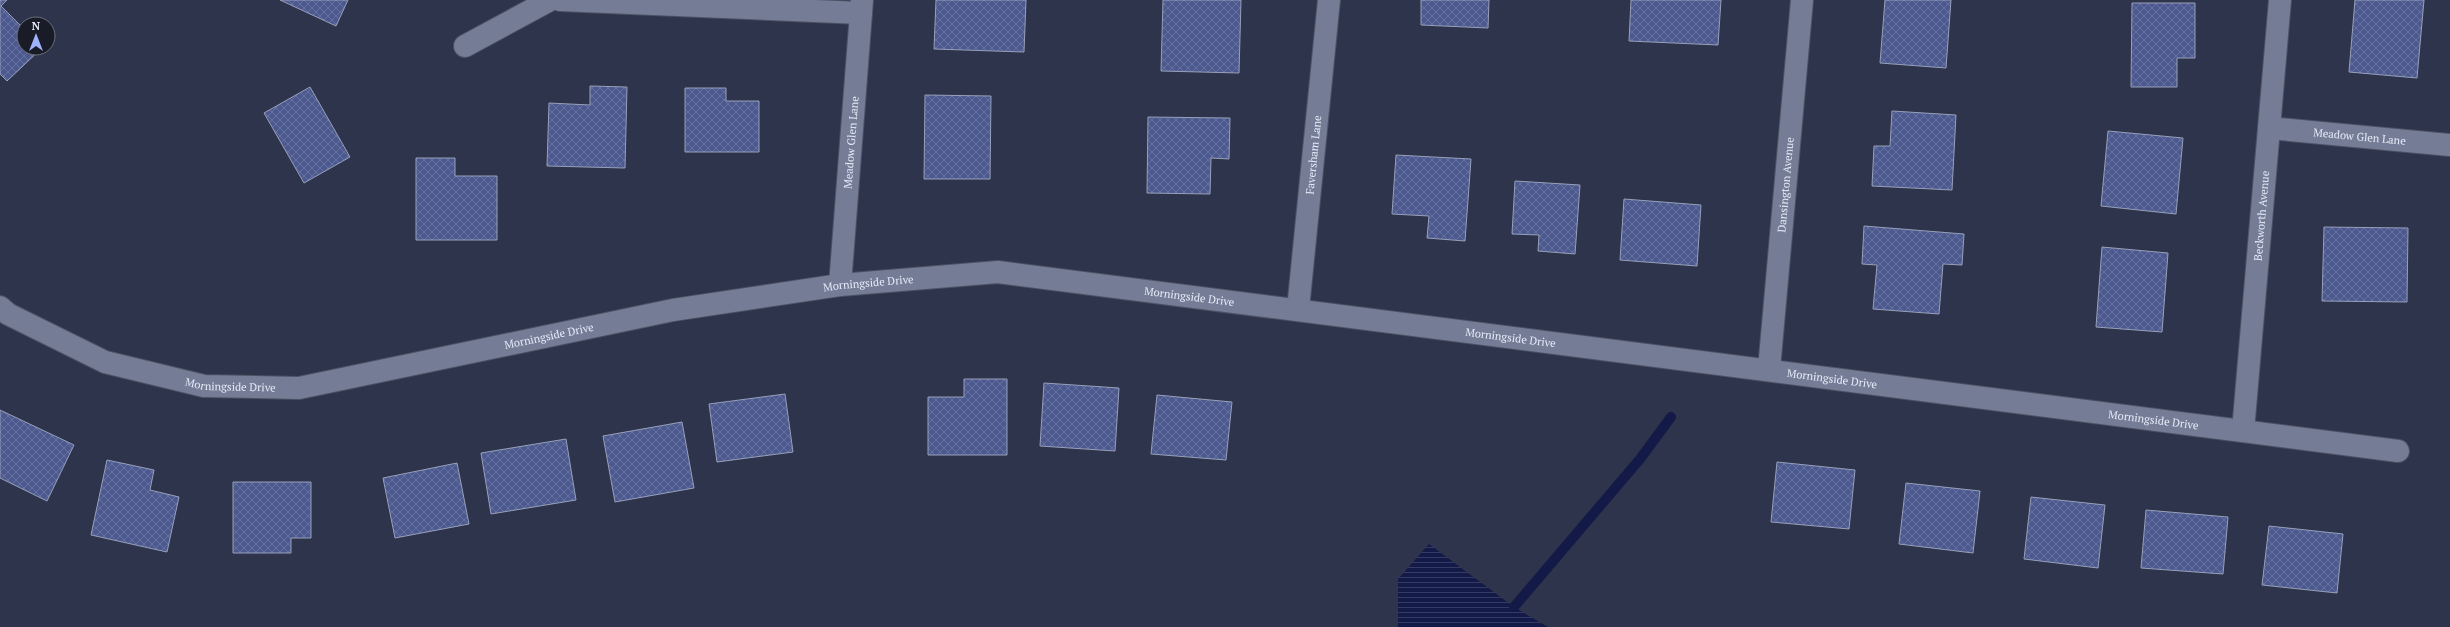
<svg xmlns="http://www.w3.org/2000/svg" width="2450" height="627" font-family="'PT Serif',serif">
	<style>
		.water { fill: url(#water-rules) }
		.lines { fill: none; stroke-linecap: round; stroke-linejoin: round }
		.stream { stroke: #131a48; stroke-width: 10 }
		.building { fill: url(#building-cross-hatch); stroke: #97a0bb }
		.street-casing { stroke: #4c5164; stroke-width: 24 }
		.street { stroke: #747c96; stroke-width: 22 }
		.labels { text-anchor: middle; stroke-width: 3; stroke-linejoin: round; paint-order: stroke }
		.street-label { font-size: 11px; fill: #e6ebf9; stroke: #191c27 }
	</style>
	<defs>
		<pattern id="water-rules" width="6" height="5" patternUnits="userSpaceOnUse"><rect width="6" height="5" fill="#131a48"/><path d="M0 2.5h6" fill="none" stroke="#353b63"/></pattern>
		<pattern id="building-cross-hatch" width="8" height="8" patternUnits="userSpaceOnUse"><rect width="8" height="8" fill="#4c598e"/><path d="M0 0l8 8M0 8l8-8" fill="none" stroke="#66719f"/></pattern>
	</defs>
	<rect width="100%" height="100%" fill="#2e344b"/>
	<path class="water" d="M1429,544L1514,607L1548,627H1398V579Z"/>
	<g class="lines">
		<path class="stream" d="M1514,607L1640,459L1671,417"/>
	</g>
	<path class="building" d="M0,0H7L1,6L24,29V48H42L7,81L0,74Z
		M280,0H348L336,26Z
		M936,0H1026L1024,52L934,49Z
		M1163,0H1241L1239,73L1161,71Z
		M1421,0H1489L1488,28L1421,25Z
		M1631,0H1721L1718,45L1629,41Z
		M1885,0H1951L1946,68L1880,63Z
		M2355,0H2424L2417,78L2349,72Z
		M2132,3H2195V58H2177V87H2131Z
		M590,86L627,87L625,168L547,166L549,103L590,105Z
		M310,87L350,157L304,183L264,113Z
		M685,88H726V101H759V152H685Z
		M925,95L991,96L990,179H924Z
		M1892,111L1956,115L1952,190L1872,186L1874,146H1890Z
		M1148,117L1230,118L1229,159L1211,158L1210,194L1147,193Z
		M2108,131L2183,138L2176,214L2101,206Z
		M1396,155L1471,159L1465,241L1427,238L1429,216L1392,214Z
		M416,158H455V176H497V240H416Z
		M1515,181L1580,185L1575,254L1538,251L1539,235L1512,234Z
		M1624,199L1701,205L1697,266L1620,260Z
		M1864,226L1964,234L1962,265L1943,264L1939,314L1873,309L1877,265L1862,264Z
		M2324,227L2408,228L2407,302L2322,301Z
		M2102,247L2168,253L2162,332L2096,327Z
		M964,379H1007V455H928V397H964Z
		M1044,383L1119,388L1115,451L1040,446Z
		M785,394L793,452L717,462L709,404Z
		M1157,395L1232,402L1226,460L1151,454Z
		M0,410L74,445L47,501L0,478Z
		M682,422L694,488L615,502L603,436Z
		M566,439L576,500L491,514L481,453Z
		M107,460L154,470L150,490L179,497L167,552L91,535Z
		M1777,462L1855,470L1849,529L1771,522Z
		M457,463L469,524L395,538L383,478Z
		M233,482H311V538H291V553H233Z
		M1906,483L1980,491L1973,553L1899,544Z
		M2031,497L2105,505L2098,568L2024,559Z
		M2146,510L2228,517L2223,574L2141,568Z
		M2269,526L2343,534L2337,593L2262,585Z"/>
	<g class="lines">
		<defs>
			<g id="street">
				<path d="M560,0L861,13"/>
				<path d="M465,46L550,0"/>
				<path id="s1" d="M2269,128L2450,145"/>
				<path id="s2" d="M840,285L862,0"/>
				<path id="s3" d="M0,307L8,314L105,362L204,386L299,388L673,310L840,285L998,272L2398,451"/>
				<path id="s4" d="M1298,309L1329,0"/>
				<path id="s5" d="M1769,369L1802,0"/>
				<path id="s6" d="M2243,431L2280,0"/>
			</g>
		</defs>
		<use href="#street" class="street-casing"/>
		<use href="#street" class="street"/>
	</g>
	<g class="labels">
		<g class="street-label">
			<text dy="4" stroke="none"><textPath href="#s1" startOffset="91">Meadow Glen Lane</textPath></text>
			<text dy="4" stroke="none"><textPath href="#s2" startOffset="143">Meadow Glen Lane</textPath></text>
			<text dy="4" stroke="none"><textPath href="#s4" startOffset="155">Faversham Lane</textPath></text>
			<text dy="4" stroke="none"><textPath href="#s5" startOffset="185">Dansington Avenue</textPath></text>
			<text dy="4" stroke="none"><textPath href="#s6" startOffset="216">Beckworth Avenue</textPath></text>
			<text dy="4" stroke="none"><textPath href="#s3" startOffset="895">Morningside Drive</textPath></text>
			<text dy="4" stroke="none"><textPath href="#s3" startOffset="1218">Morningside Drive</textPath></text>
			<text dy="4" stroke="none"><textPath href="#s3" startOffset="1542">Morningside Drive</textPath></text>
			<text dy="4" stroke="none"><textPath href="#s3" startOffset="571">Morningside Drive</textPath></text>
			<text dy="4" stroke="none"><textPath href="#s3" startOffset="1866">Morningside Drive</textPath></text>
			<text dy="4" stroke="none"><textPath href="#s3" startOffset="247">Morningside Drive</textPath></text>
			<text dy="4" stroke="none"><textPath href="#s3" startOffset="2190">Morningside Drive</textPath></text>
		</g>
	</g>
	<g transform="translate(36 36)"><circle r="19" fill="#191c27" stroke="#6b6f7b"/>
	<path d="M0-3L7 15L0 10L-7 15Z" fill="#9fb3fd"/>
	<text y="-6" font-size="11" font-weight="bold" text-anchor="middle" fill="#e6ebf9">N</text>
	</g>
</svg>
